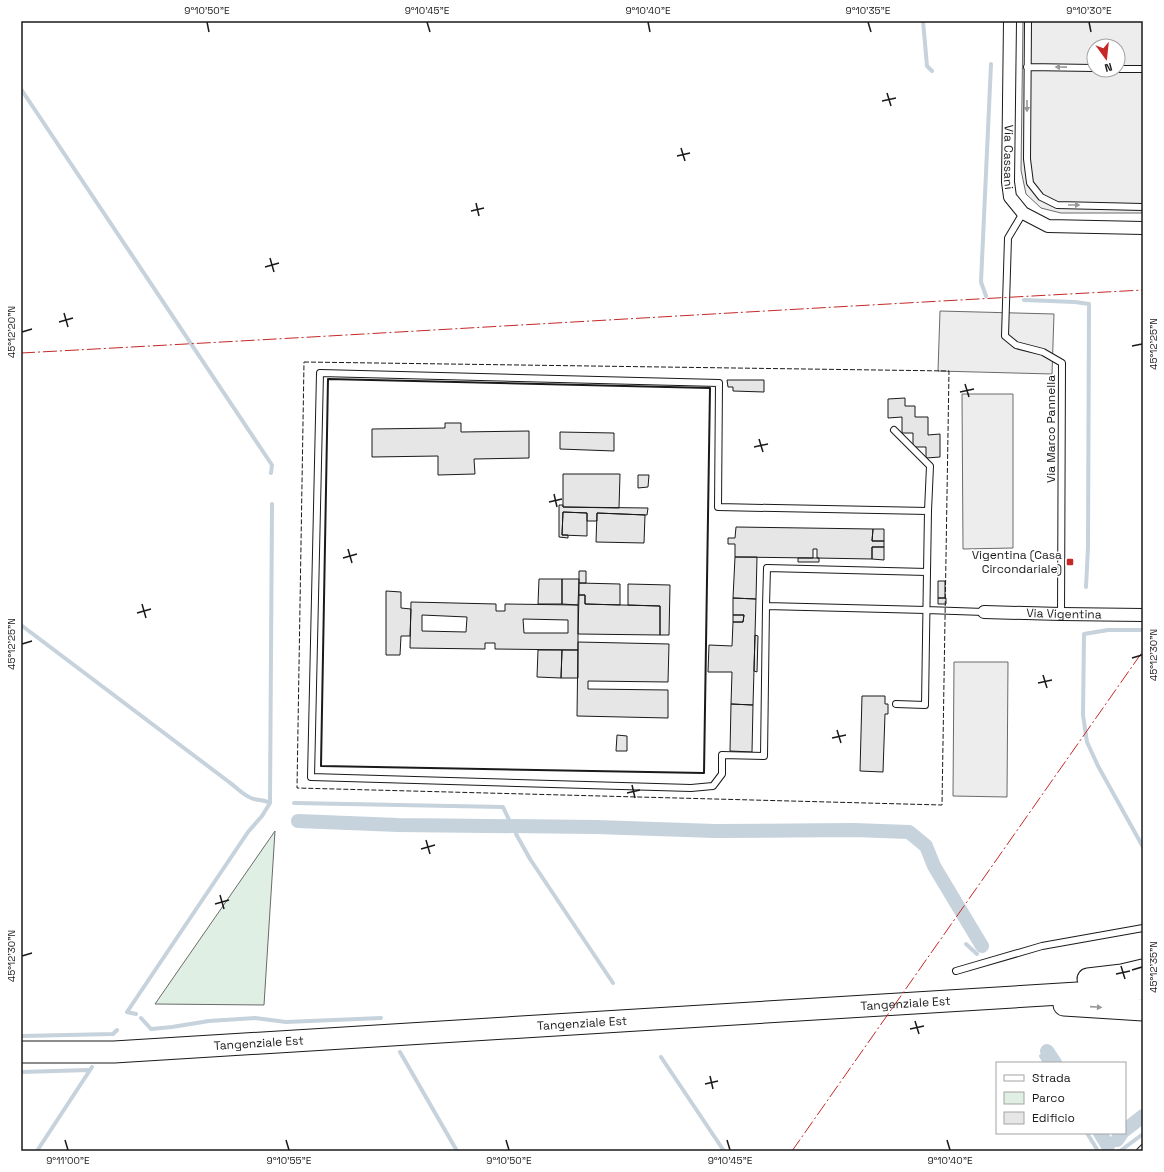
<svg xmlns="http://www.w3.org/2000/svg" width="1164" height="1172" font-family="'Space Grotesk',sans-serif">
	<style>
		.green { fill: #e0efe3; stroke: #6a6a6a }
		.parking { fill: #ededed; stroke: #6a6a6a; fill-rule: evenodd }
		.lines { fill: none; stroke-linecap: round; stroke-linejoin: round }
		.stream { stroke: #c6d2dc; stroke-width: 4 }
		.canal { stroke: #c6d2dc; stroke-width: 14 }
		.building { fill: #e6e6e6; stroke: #1a1a1a; fill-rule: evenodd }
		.lane-casing { stroke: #1a1a1a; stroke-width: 8 }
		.street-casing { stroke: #1a1a1a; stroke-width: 14 }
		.highway-casing { stroke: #1a1a1a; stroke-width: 23 }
		.lane { stroke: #fff; stroke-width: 6 }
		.street { stroke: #fff; stroke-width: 12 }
		.highway { stroke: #fff; stroke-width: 21 }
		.fence { stroke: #1a1a1a; stroke-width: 1; stroke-dasharray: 5 2; stroke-linecap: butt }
		.wall { stroke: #1a1a1a; stroke-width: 2 }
		.power { stroke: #c62828; stroke-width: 1; stroke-dasharray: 14 3 2 3; stroke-linecap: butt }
		.oneway { fill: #989898 }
		.ticks { fill: none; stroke: #1a1a1a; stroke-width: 1.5 }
		.poi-dot { fill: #c62828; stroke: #fff; stroke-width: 1.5 }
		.labels { text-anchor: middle; stroke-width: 3; stroke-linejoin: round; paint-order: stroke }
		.street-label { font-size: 12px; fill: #1a1a1a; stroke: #fff }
		.poi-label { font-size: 12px; fill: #1a1a1a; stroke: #fff; text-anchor: end }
		.neatline { fill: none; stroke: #1a1a1a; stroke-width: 1.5 }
		.ticks-label { font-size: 10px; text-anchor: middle; fill: #1a1a1a }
	</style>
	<rect width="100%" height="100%" fill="#fff"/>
	<path class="green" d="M275,831L264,1005L155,1004Z"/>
	<path class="parking" d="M1023,21H1143V213H1061L1041,208L1026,194L1021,170ZM1094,46H1118V70H1094Z
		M940,311L1054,314L1052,374L938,371Z
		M962,394H1013V548L963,549Z
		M954,662H1008L1007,797L953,796Z"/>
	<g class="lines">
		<path class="stream" d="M923,21L927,66L932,71
			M21,89L272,465L271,473
			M986,296L981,282L991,64
			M1024,300L1075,302L1089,304L1088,547L1086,587
			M21,625L229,782C236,787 243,795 251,798C257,801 263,799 270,803
			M1143,630H1108L1084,634L1083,715L1087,742L1098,766L1143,847
			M294,803L503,807L510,822
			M516,834L530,859L613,983
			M966,944L977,954
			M136,1014L127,1012L248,832L262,816L270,803L272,504
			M141,1018L151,1029L172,1027L209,1021L255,1018L286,1022L381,1018
			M21,1036L113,1034L117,1030
			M400,1052L457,1151
			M1041,1056L1045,1063
			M661,1057L724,1151
			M21,1072L89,1070
			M1087,1133L1098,1151
			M37,1151L92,1067
			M1120,1151L1143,1134"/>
		<path class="canal" d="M298,821L398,825L596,827L715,831L854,830L909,832L926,846L934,866L982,946
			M1047,1051L1055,1063
			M1125,1130L1143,1116
			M1100,1133L1108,1146
			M1117,1140L1122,1133"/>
	</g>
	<path class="building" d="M727,380H764V392L733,391V387H728Z
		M905,398V406H915V417H928V435L940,434V457L926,458V447H913V433H902V417L888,418V399Z
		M445,423H461V432L529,431V458L474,459L475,474L438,475V456L372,457V429L445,428Z
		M560,432L614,433V451L560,449Z
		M563,474H620L619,508L563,507Z
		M638,475H649L648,487L638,488Z
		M559,505H563V507L648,508L647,515L597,513V521H587V513L563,512L562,535H568V538L559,537Z
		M563,512L587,513V536L562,535Z
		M597,513L645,515L644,543L596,542Z
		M736,527L873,529L872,541H884V547H872V559L817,558V549H813V558L735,557V544H728V538H735Z
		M873,529H884V541H872Z
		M872,547H884V560L872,559Z
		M735,557H757L756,599L733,598Z
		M798,558H819V562H798Z
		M579,571H586V583H579Z
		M539,579H562V604H538Z
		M562,579H579L578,605L562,604Z
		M938,581H945V598H938Z
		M579,583L620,584V605L585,604V595H579Z
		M628,584L670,585L669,635H660V606L628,605Z
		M386,591L401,592V608L411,609L410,636H401L400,655H386Z
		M579,595H585V604L660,606V635L578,634Z
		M733,598L756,599L753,705L731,704L732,672H708L709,645L732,646L733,622H743L744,615H733Z
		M938,598H946V604H938Z
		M411,602L496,604V611H505V604L578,605V650L495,649V643H485V649L410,648ZM422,615L467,617L466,632L422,631ZM523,619L568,620V633H524Z
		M733,615H744L743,622H733Z
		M755,635L758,636L757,672L754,671Z
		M578,642L669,644L668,682L588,681V689L668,690V718L577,716Z
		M538,650H562L561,678L537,677Z
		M562,650H578V678H561Z
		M862,696H885V704H888V714H885L883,772L860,771Z
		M731,704L753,705L752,752L730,751Z
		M617,735L627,736V751H616Z"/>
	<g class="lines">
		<defs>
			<path id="lane" d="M1028,21L1027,159L1030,183L1041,197L1057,205L1143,207
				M1027,67L1094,68
				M1118,69H1143
				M1023,213L1008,238L1005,336L1016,345L1043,352L1062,363L1061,614
				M927,572L928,511
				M766,606L764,756L722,755V774L713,786L691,788L311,777L320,373L719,383L718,507L928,511L930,466L894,430
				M896,704L925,705L927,572L767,568L766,606L926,610L984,612
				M956,971L1042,946L1143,928
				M1140,1151L1143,1148"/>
			<g id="street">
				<path id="s1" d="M1010,21L1008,182L1010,197L1023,213L1048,226L1143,228"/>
				<path id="s2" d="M984,612L1061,614L1143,615"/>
			</g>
			<g id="highway">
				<path d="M1088,979L1122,975L1143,970"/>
				<path d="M1064,1005L1143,1010"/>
				<path id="s3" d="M21,1052H114L1143,989"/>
			</g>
		</defs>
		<use href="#lane" class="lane-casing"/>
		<use href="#street" class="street-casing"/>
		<use href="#highway" class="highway-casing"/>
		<use href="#lane" class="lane"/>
		<use href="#street" class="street"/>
		<use href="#highway" class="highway"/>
		<path class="fence" d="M304,362L949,371L942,805L297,788Z"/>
		<path class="wall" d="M328,379L710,388L704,773L321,766Z"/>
		<path class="power" d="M21,353C395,333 769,310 1143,290
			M792,1151L1143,651"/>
	</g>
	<defs><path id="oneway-solid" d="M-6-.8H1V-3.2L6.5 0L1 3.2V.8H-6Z"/></defs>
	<g class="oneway">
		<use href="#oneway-solid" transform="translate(1061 67) rotate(-179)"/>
		<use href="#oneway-solid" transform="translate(1027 106) rotate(90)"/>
		<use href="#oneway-solid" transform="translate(1074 205)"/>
		<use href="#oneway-solid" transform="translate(1096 1007) rotate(4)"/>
	</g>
	<path class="ticks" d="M207,22L209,32M427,22L430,32M648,22L650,32M868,22L871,32M1089,22L1091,32M887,93L891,106M882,101L896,98M681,148L685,161M677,156L690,153M476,203L479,216M471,211L484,208M270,258L274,272M265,267L279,263M64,313L68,327M59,322L73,318M22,332L32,329M1132,346L1142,344M965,384L969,397M960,392L974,389M759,439L763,452M754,447L768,444M554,494L557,507M549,502L562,499M348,549L352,563M343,558L357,554M142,604L146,618M137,613L151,609M22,644L32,641M1132,658L1142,655M1043,675L1047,688M1038,683L1052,680M837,730L841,743M832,738L846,735M632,785L635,798M627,793L640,790M426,840L430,854M421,849L435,845M220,895L224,909M215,904L229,900M22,956L32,953M1121,966L1125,979M1132,970L1142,967M1116,974L1130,971M915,1021L919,1034M910,1029L924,1026M710,1076L713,1089M705,1084L718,1081M65,1140L68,1150M286,1140L289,1150M506,1140L509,1150M727,1140L730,1150M947,1140L950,1150"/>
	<rect class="poi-dot" x="1066" y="558" width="8" height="8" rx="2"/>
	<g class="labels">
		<g class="street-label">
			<text dy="4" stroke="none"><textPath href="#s1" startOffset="136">Via Cassani</textPath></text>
			<text transform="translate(1051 429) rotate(-90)" y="4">Via Marco Pannella</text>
			<text dy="4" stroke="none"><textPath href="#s2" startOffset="80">Via Vigentina</textPath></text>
			<text dy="4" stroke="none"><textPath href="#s3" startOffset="886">Tangenziale Est</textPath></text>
			<text dy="4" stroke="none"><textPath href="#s3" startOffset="562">Tangenziale Est</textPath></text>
			<text dy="4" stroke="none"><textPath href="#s3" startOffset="238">Tangenziale Est</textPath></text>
		</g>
		<g class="poi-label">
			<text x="1062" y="559">Vigentina (Casa<tspan x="1062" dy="14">Circondariale)</tspan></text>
		</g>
	</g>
	<rect width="1164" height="1172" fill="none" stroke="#ffffff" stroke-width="44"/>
	<rect x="996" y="1062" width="130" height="72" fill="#ffffff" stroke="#a3a3a3"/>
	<rect x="1004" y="1075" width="20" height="6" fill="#ffffff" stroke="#a3a3a3"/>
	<text x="1032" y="1082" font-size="12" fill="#1a1a1a">Strada</text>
	<rect x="1004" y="1092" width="20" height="12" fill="#e0efe3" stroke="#a3a3a3"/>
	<text x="1032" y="1102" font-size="12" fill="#1a1a1a">Parco</text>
	<rect x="1004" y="1112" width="20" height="12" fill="#e6e6e6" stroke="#a3a3a3"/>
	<text x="1032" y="1122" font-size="12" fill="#1a1a1a">Edificio</text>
	<g transform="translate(1106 58) rotate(165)"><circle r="19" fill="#ffffff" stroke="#a3a3a3"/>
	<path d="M0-3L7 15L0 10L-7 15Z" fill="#c62828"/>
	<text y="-6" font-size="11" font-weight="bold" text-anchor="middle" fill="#1a1a1a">N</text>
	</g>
	<rect x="22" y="22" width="1120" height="1128" class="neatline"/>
	<g class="ticks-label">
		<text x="207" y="14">9°10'50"E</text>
		<text x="427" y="14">9°10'45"E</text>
		<text x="648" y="14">9°10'40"E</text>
		<text x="868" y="14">9°10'35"E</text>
		<text x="1089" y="14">9°10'30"E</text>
		<text transform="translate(11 332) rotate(-90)" y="4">45°12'20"N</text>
		<text transform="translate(1153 344) rotate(-90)" y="4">45°12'25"N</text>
		<text transform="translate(11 644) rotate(-90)" y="4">45°12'25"N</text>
		<text transform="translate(1153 655) rotate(-90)" y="4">45°12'30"N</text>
		<text transform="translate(11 956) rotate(-90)" y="4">45°12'30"N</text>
		<text transform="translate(1153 967) rotate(-90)" y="4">45°12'35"N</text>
		<text x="68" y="1164">9°11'00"E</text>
		<text x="289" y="1164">9°10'55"E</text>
		<text x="509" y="1164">9°10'50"E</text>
		<text x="730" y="1164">9°10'45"E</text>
		<text x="950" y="1164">9°10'40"E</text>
	</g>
</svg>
